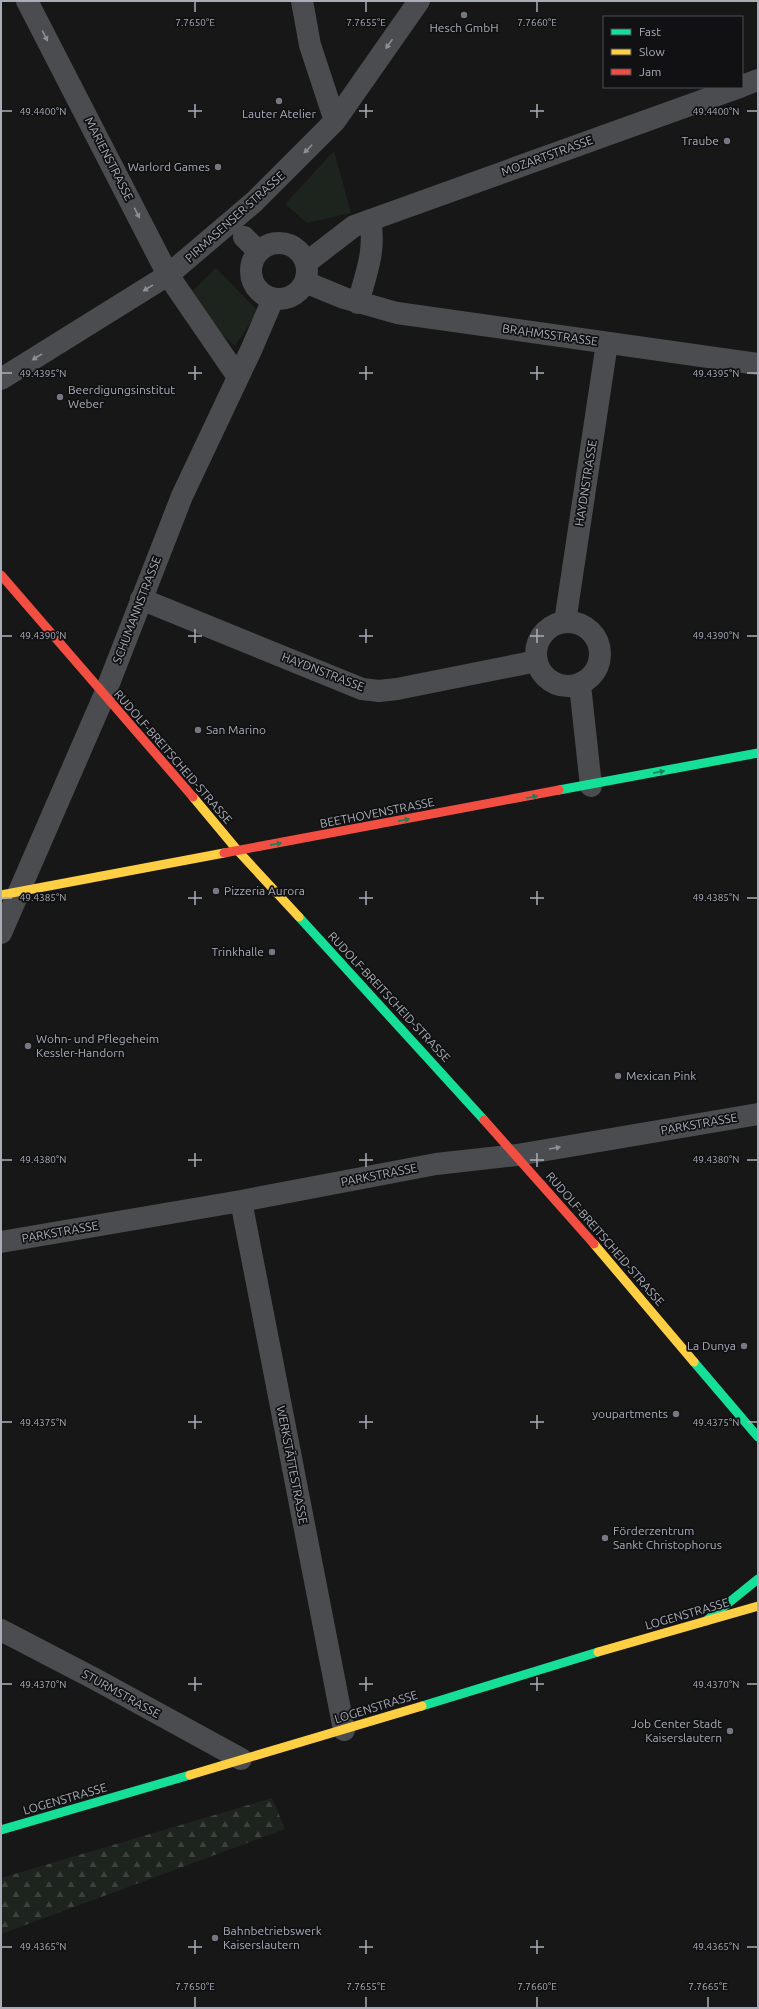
<svg xmlns="http://www.w3.org/2000/svg" width="759" height="2009" font-family="Ubuntu,sans-serif">
	<style>
		.green { fill: #1d241e }
		.forest { fill: url(#forest-firs) }
		.lines { fill: none; stroke-linecap: round; stroke-linejoin: round }
		.street { stroke: #4b4c50; stroke-width: 22 }
		.fast { stroke: #16e098; stroke-width: 9 }
		.slow { stroke: #ffcf43; stroke-width: 9 }
		.jam { stroke: #f24e42; stroke-width: 9 }
		.oneway { fill: #8c9099 }
		.oneway2 { fill: #14835c }
		.ticks { fill: none; stroke: #a8adb8; stroke-width: 1.5 }
		.poi-dot { fill: #757880; stroke: #111113; stroke-width: 1.5 }
		.labels { text-anchor: middle; stroke-width: 3.5; stroke-linejoin: round; paint-order: stroke }
		.poi-label { font-size: 12px; fill: #a8adb8; stroke: #111113; text-anchor: start }
		.street-label { font-size: 12px; fill: #a8adb8; stroke: #111113 }
		.ticks-label { font-size: 10px; text-anchor: middle; fill: #a8adb8; stroke: #111113; stroke-width: 3.5; stroke-linejoin: round; paint-order: stroke }
	</style>
	<defs>
		<pattern id="forest-firs" width="22" height="20" patternUnits="userSpaceOnUse"><rect width="22" height="20" fill="#1d241e"/><path d="M5 1l3.5 6h-7zM16 11l3.5 6h-7z" fill="#3b413d"/></pattern>
	</defs>
	<rect width="100%" height="100%" fill="#171717"/>
	<path class="green" d="M334,151L351,213L307,223L285,204Z
		M216,268L258,311L235,346L219,332L192,291Z"/>
	<path class="forest" d="M272,1798L285,1829L1,1934V1878Z"/>
	<g class="lines">
		<path class="street" d="M27,1L168,275L238,377
			M302,1L310,45L335,121
			M742,86L758,80
			M244,237L258,251
			M251 271a28 28 0 1 1 56 0a28 28 0 1 1-56 0Z
			M306,263L354,226L740,87
			M305,282L344,298L397,313L758,364
			M358,303C366,274 376,250 370,220
			M1,379L168,275L254,202L335,121L419,1
			M141,599L362,689L379,691L397,689L537,661
			M536 654a32 32 0 1 1 64 0a32 32 0 1 1-64 0Z
			M565,622L607,343
			M580,685L591,786
			M1,933L104,696L182,496L252,348L273,299
			M241,1201L344,1730
			M1,1242L241,1201L436,1164L517,1155L758,1114
			M1,1630L95,1679L241,1759"/>
		<path class="fast" d="M559,790L758,753
			M299,917L484,1120
			M694,1362L758,1437
			M706,1621L758,1579
			M422,1706L598,1652
			M1,1830L190,1775"/>
		<path class="slow" d="M193,797L238,851L299,917
			M1,895L224,853
			M594,1244L694,1362
			M598,1652L758,1606
			M190,1775L422,1706"/>
		<path class="jam" d="M1,575L193,797
			M224,853L559,790
			M484,1120L594,1244"/>
	</g>
	<defs><path id="oneway-solid" d="M-6-.8H1V-3.2L6.5 0L1 3.2V.8H-6Z"/></defs>
	<g class="oneway">
		<use href="#oneway-solid" transform="translate(45 36) rotate(63)"/>
		<use href="#oneway-solid" transform="translate(389 44) rotate(125)"/>
		<use href="#oneway-solid" transform="translate(308 149) rotate(135)"/>
		<use href="#oneway-solid" transform="translate(137 213) rotate(63)"/>
		<use href="#oneway-solid" transform="translate(148 288) rotate(148)"/>
		<use href="#oneway-solid" transform="translate(37 357) rotate(148)"/>
		<use href="#oneway-solid" transform="translate(555 1148) rotate(-10)"/>
	</g>
	<g class="oneway2">
		<use href="#oneway-solid" transform="translate(659 772) rotate(-11)"/>
		<use href="#oneway-solid" transform="translate(532 797) rotate(-11)"/>
		<use href="#oneway-solid" transform="translate(404 820) rotate(-11)"/>
		<use href="#oneway-solid" transform="translate(276 844) rotate(-11)"/>
	</g>
	<path class="ticks" d="M195,2V12M366,2V12M537,2V12M195,104V118M366,104V118M537,104V118M2,111H12M188,111H202M359,111H373M530,111H544M747,111H757M195,366V380M366,366V380M537,366V380M2,373H12M188,373H202M359,373H373M530,373H544M747,373H757M195,629V643M366,629V643M537,629V643M2,636H12M188,636H202M359,636H373M530,636H544M747,636H757M195,891V905M366,891V905M537,891V905M2,898H12M188,898H202M359,898H373M530,898H544M747,898H757M195,1153V1167M366,1153V1167M537,1153V1167M2,1160H12M188,1160H202M359,1160H373M530,1160H544M747,1160H757M195,1415V1429M366,1415V1429M537,1415V1429M2,1422H12M188,1422H202M359,1422H373M530,1422H544M747,1422H757M195,1677V1691M366,1677V1691M537,1677V1691M2,1684H12M188,1684H202M359,1684H373M530,1684H544M747,1684H757M195,1940V1954M366,1940V1954M537,1940V1954M2,1947H12M188,1947H202M359,1947H373M530,1947H544M747,1947H757M195,1997V2007M366,1997V2007M537,1997V2007M708,1997V2007"/>
	<g class="poi-dot">
		<circle cx="464" cy="15" r="4"/>
		<circle cx="279" cy="101" r="4"/>
		<circle cx="727" cy="141" r="4"/>
		<circle cx="218" cy="167" r="4"/>
		<circle cx="60" cy="397" r="4"/>
		<circle cx="198" cy="730" r="4"/>
		<circle cx="216" cy="891" r="4"/>
		<circle cx="272" cy="952" r="4"/>
		<circle cx="28" cy="1046" r="4"/>
		<circle cx="618" cy="1076" r="4"/>
		<circle cx="744" cy="1346" r="4"/>
		<circle cx="676" cy="1414" r="4"/>
		<circle cx="605" cy="1538" r="4"/>
		<circle cx="730" cy="1731" r="4"/>
		<circle cx="215" cy="1938" r="4"/>
	</g>
	<g class="labels">
		<g class="poi-label">
			<text x="464" y="32" text-anchor="middle">Hesch GmbH</text>
			<text x="279" y="118" text-anchor="middle">Lauter Atelier</text>
			<text x="719" y="145" text-anchor="end">Traube</text>
			<text x="210" y="171" text-anchor="end">Warlord Games</text>
			<text x="68" y="394">Beerdigungsinstitut<tspan x="68" dy="14">Weber</tspan></text>
			<text x="206" y="734">San Marino</text>
			<text x="224" y="895">Pizzeria Aurora</text>
			<text x="264" y="956" text-anchor="end">Trinkhalle</text>
			<text x="36" y="1043">Wohn- und Pflegeheim<tspan x="36" dy="14">Kessler-Handorn</tspan></text>
			<text x="626" y="1080">Mexican Pink</text>
			<text x="736" y="1350" text-anchor="end">La Dunya</text>
			<text x="668" y="1418" text-anchor="end">youpartments</text>
			<text x="613" y="1535">Förderzentrum<tspan x="613" dy="14">Sankt Christophorus</tspan></text>
			<text x="722" y="1728" text-anchor="end">Job Center Stadt<tspan x="722" dy="14">Kaiserslautern</tspan></text>
			<text x="223" y="1935">Bahnbetriebswerk<tspan x="223" dy="14">Kaiserslautern</tspan></text>
		</g>
		<g class="street-label">
			<text transform="translate(547 156) rotate(-20)" y="4">MOZARTSTRASSE</text>
			<text transform="translate(109 159) rotate(63)" y="4">MARIENSTRASSE</text>
			<text transform="translate(235 217) rotate(-42)" y="4">PIRMASENSER STRASSE</text>
			<text transform="translate(550 335) rotate(8)" y="4">BRAHMSSTRASSE</text>
			<text transform="translate(586 483) rotate(-81)" y="4">HAYDNSTRASSE</text>
			<text transform="translate(137 610) rotate(-69)" y="4">SCHUMANNSTRASSE</text>
			<text transform="translate(323 672) rotate(21)" y="4">HAYDNSTRASSE</text>
			<text transform="translate(173 757) rotate(49)" y="4">RUDOLF-BREITSCHEID-STRASSE</text>
			<text transform="translate(377 813) rotate(-11)" y="4">BEETHOVENSTRASSE</text>
			<text transform="translate(389 997) rotate(47)" y="4">RUDOLF-BREITSCHEID-STRASSE</text>
			<text transform="translate(699 1124) rotate(-10)" y="4">PARKSTRASSE</text>
			<text transform="translate(379 1175) rotate(-11)" y="4">PARKSTRASSE</text>
			<text transform="translate(60 1232) rotate(-10)" y="4">PARKSTRASSE</text>
			<text transform="translate(605 1239) rotate(49)" y="4">RUDOLF-BREITSCHEID-STRASSE</text>
			<text transform="translate(292 1465) rotate(79)" y="4">WERKSTÄTTESTRASSE</text>
			<text transform="translate(687 1614) rotate(-16)" y="4">LOGENSTRASSE</text>
			<text transform="translate(121 1694) rotate(29)" y="4">STURMSTRASSE</text>
			<text transform="translate(376 1707) rotate(-17)" y="4">LOGENSTRASSE</text>
			<text transform="translate(65 1799) rotate(-16)" y="4">LOGENSTRASSE</text>
		</g>
	</g>
	<g class="ticks-label">
		<text x="195" y="26">7.7650°E</text>
		<text x="366" y="26">7.7655°E</text>
		<text x="537" y="26">7.7660°E</text>
		<text x="43" y="115">49.4400°N</text>
		<text x="716" y="115">49.4400°N</text>
		<text x="43" y="377">49.4395°N</text>
		<text x="716" y="377">49.4395°N</text>
		<text x="43" y="639">49.4390°N</text>
		<text x="716" y="639">49.4390°N</text>
		<text x="43" y="901">49.4385°N</text>
		<text x="716" y="901">49.4385°N</text>
		<text x="43" y="1163">49.4380°N</text>
		<text x="716" y="1163">49.4380°N</text>
		<text x="43" y="1426">49.4375°N</text>
		<text x="716" y="1426">49.4375°N</text>
		<text x="43" y="1688">49.4370°N</text>
		<text x="716" y="1688">49.4370°N</text>
		<text x="43" y="1950">49.4365°N</text>
		<text x="716" y="1950">49.4365°N</text>
		<text x="195" y="1990">7.7650°E</text>
		<text x="366" y="1990">7.7655°E</text>
		<text x="537" y="1990">7.7660°E</text>
		<text x="708" y="1990">7.7665°E</text>
	</g>
	<rect width="759" height="2009" fill="none" stroke="#a8adb8" stroke-width="4"/>
	<rect x="603" y="16" width="140" height="72" fill="#111113" stroke="#4d4f55"/>
	<rect x="611" y="29" width="20" height="6" fill="#16e098" stroke="#4d4f55"/>
	<text x="639" y="36" font-size="12" fill="#a8adb8">Fast</text>
	<rect x="611" y="49" width="20" height="6" fill="#ffcf43" stroke="#4d4f55"/>
	<text x="639" y="56" font-size="12" fill="#a8adb8">Slow</text>
	<rect x="611" y="69" width="20" height="6" fill="#f24e42" stroke="#4d4f55"/>
	<text x="639" y="76" font-size="12" fill="#a8adb8">Jam</text>
</svg>
